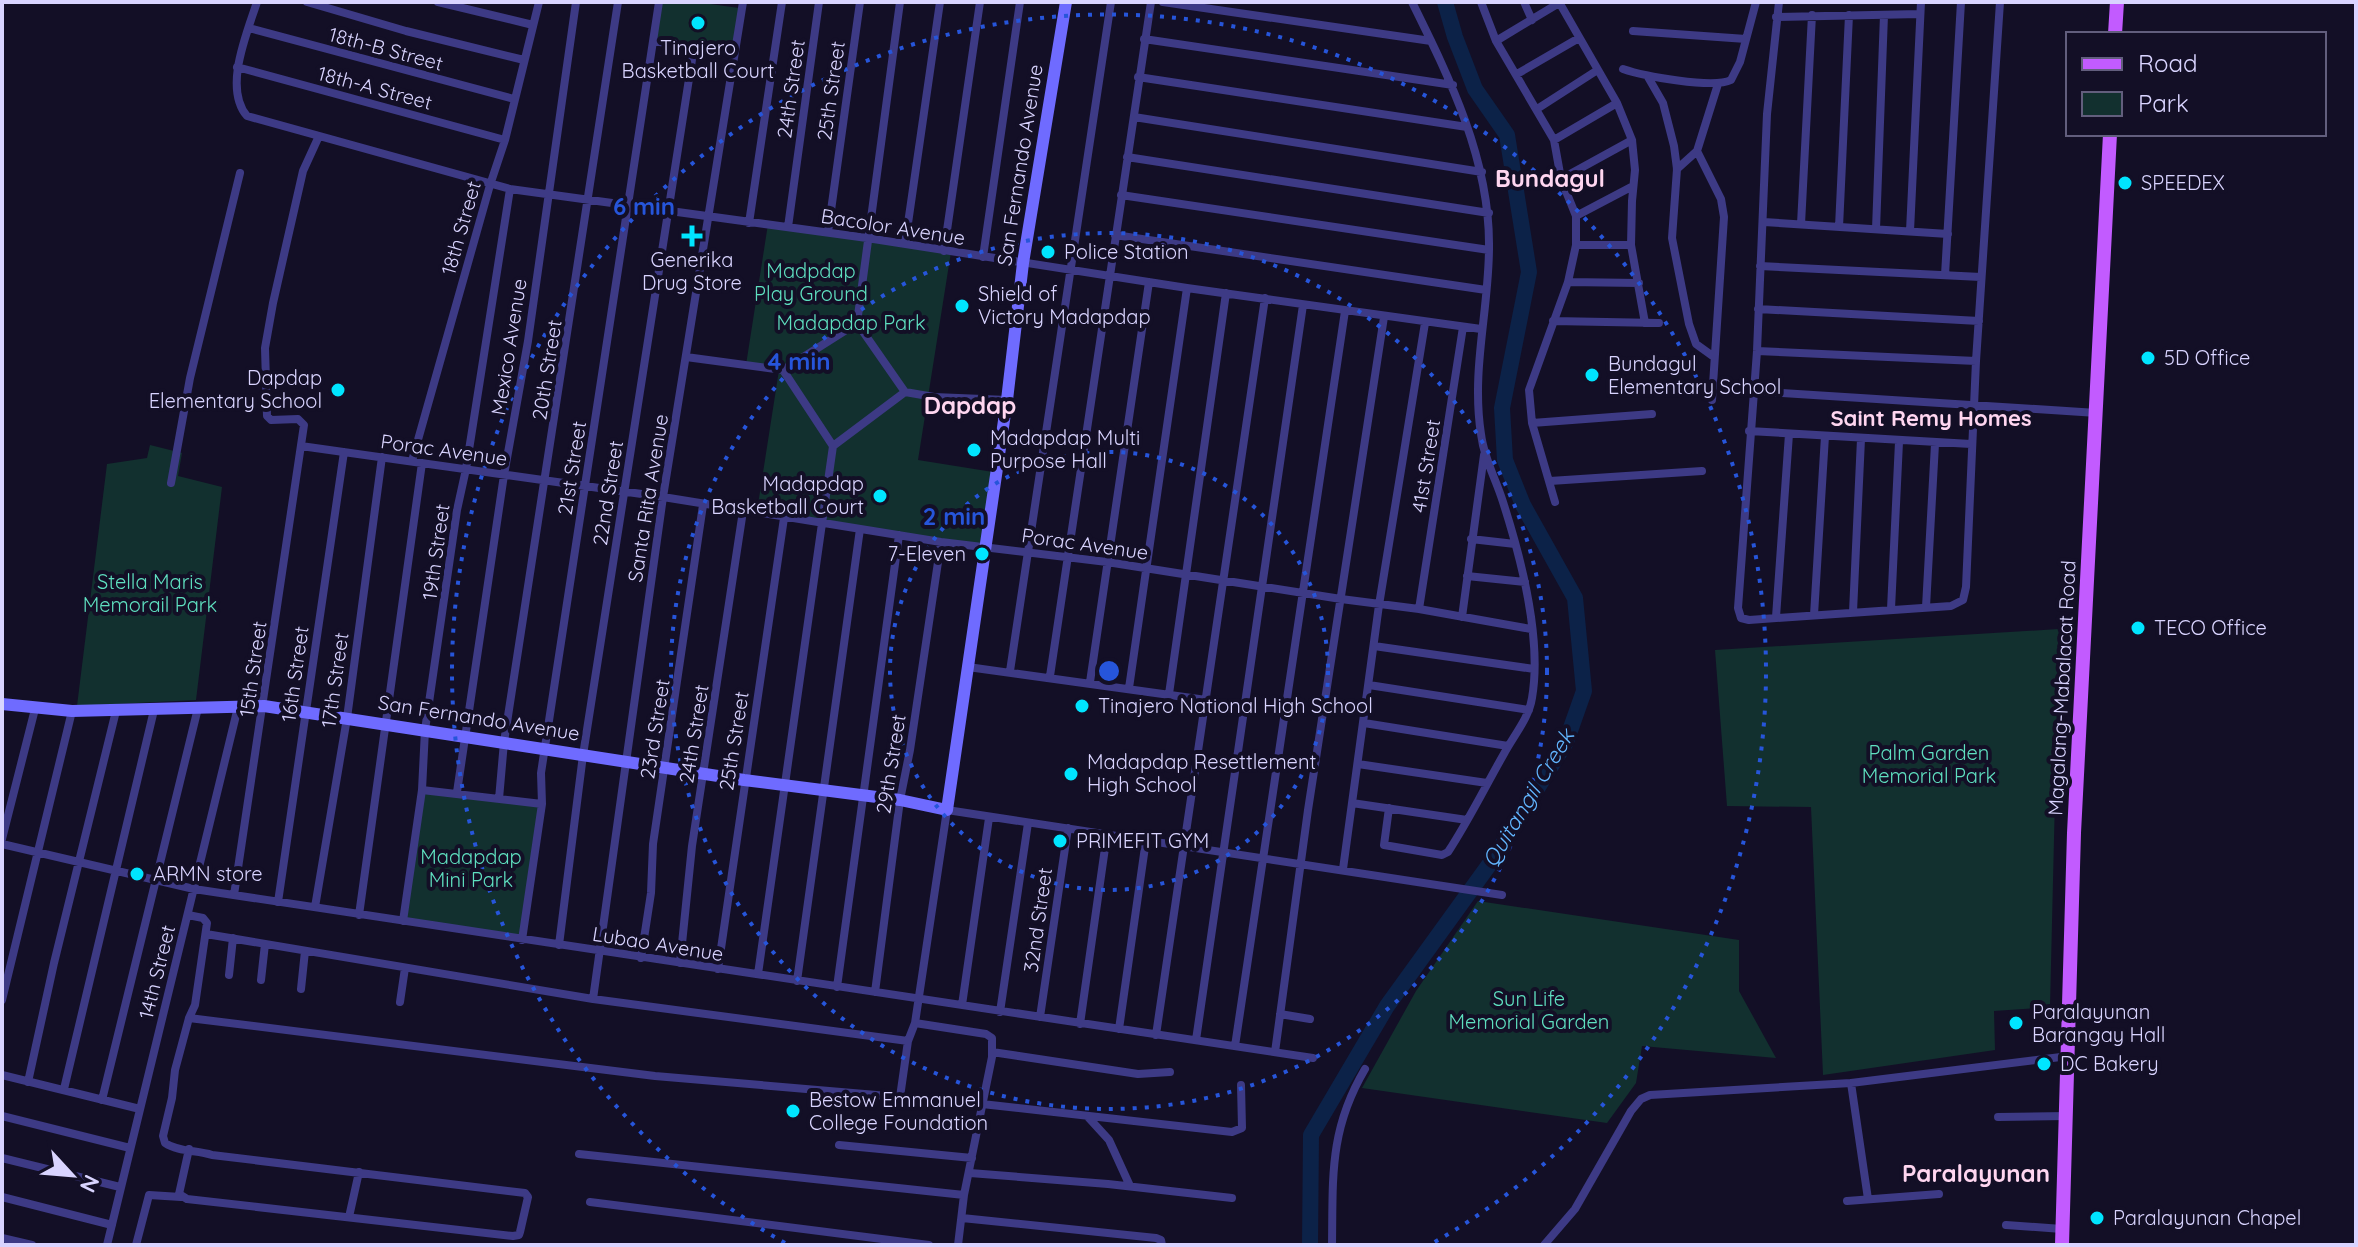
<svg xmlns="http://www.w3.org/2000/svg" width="2358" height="1247" font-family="Quicksand,sans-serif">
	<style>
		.green { fill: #12302f }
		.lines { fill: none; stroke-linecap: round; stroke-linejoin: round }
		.river { stroke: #0c2248; stroke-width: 16 }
		.minor { stroke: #3d3a85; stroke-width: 8 }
		.secondary { stroke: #6f6bff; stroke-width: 12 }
		.primary { stroke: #c25bff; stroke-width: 14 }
		.ring { fill: none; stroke: #2655da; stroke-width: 4; stroke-dasharray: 4 8 }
		.poi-dot { fill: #00e5ff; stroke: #130f26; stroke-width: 3 }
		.labels { text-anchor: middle; stroke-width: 8; stroke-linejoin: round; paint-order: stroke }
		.poi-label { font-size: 20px; fill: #d9d4ff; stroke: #130f26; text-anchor: start }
		.street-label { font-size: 20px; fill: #d9d4ff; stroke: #130f26 }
		.park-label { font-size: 20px; fill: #5fe0c0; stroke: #130f26 }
		.neighbourhood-label { font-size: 22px; font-weight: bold; fill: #ffd6f0; stroke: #130f26 }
		.water-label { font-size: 22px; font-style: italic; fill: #62b6ff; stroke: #130f26 }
		.quarter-label { font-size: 24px; font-weight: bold; fill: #ffd6f0; stroke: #130f26 }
		.centre { fill: #2655da; stroke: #130f26; stroke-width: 4 }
		.ring-label { font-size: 24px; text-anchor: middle; font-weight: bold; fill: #2655da; stroke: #130f26; stroke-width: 8; stroke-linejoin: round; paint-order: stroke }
	</style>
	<rect width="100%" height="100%" fill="#130f26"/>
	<path class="green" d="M661,2H696L739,8L733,49L656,38Z
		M768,224L951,252L918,460L993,472L982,546L757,511L779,370L746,365Z
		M150,445L182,453L178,476L222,487L196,700L77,706L107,464L147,458Z
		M2059,629L2050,1007L1994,1011L1995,1050L1823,1075L1811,807L1727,806L1715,650Z
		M422,790L542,804L522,940L403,921Z
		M1478,901L1739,940V991L1776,1058L1642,1046L1636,1083L1607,1123L1362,1088L1416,991Z"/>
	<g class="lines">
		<path class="river" d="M1310,1245L1311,1135L1387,1006L1494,858L1566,742L1584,691L1575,598L1523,505L1505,460L1502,408L1529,272L1507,135L1475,89L1455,37L1445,2"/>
		<path class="minor" d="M257,2C247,33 223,88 247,116L510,189L867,238L1187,288L1481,329
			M307,2L406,31L524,60
			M438,2L533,25
			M1163,2L1431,41
			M1481,2L1496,41L1554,140L1561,179L1576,216V245L1568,282L1529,390L1532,423L1555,502
			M1524,2L1532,20
			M1559,2L1617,103L1632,140L1635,170L1632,201L1631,245L1645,323
			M1779,2L1767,114L1757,351L1738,608L1741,618L1749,620L1951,606L1963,600L1966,587L1976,361L2000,2
			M1776,17L1920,14
			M249,28L514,99
			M1633,31L1746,39
			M1144,39L1453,85
			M653,41L734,53
			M1496,41L1559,3
			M237,67L505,140
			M1623,69C1643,76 1713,89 1731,80L1740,62L1756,2
			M1517,74L1579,38
			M1138,77L1467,127
			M1648,77L1663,103L1674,146L1677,169L1672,238L1689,324L1696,344L1714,357
			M1537,109L1596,71
			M1134,117L1482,172
			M1554,140L1617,103
			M1127,157L1489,213
			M1677,169L1697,151
			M1561,179L1632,140
			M1121,195L1489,250
			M1576,216L1633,186
			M1764,222L1948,234
			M749,223L782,2
			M1801,224L1812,15
			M788,227L819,2
			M1839,227L1849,15
			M1876,229L1884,15
			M1910,231L1921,2
			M828,232L860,2
			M1115,235L1486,290
			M905,244L940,2
			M1576,245H1631
			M944,251L980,2
			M983,257L1020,2
			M1760,266L1981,277
			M1945,275L1961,2
			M1568,282L1639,283
			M1758,309L1979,321
			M1553,321L1659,323
			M1757,351L1976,361
			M686,357L783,370
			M1752,391L2097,413
			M905,392L934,397L1007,400
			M1712,400L1724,217L1721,199L1697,151L1718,84
			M1532,423L1652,414
			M1749,431L1971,444
			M301,446L663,497L941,542L1107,562L1341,599L1419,609L1531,629
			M833,446L905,392L857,323L900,2
			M412,461L490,185L505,140L539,2
			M1550,481L1702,471
			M171,483L190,378L240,173
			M1471,539L1515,544
			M1467,576L1525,582
			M1926,607L1935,444
			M1419,609L1463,327
			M1891,609L1899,442
			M1853,612L1861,439
			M1814,615L1825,436
			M1462,617L1484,455
			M1776,617L1789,434
			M1374,646L1534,669
			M968,667L1206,700
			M1010,671L1111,2
			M1050,676L1151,2
			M1090,682L1149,282
			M1369,685L1529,710
			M1129,688L1187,288
			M1169,694L1226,293
			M1364,723L1508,746
			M1358,764L1487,783
			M422,790L542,804
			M457,792L504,475L528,341L576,2
			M499,799L504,742L618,2
			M1352,803L1467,820
			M1389,808L1384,845L1442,855L1448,852C1469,820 1486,785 1505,752C1514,735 1529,718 1532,698C1542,640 1521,558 1503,502C1496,479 1484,459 1481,434C1471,370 1489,310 1489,247C1490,160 1450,79 1412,2
			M2,839L35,709
			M2,844L194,889L1313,1058
			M1343,869L1379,605L1425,323
			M234,895L304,425L298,419L271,420L267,416L265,348L273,303L303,171L319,136
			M278,902L344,452
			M315,907L347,718L382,457
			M188,915L203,918L207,923L195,1005L189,1018L655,1076L982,1104L1232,1132L1242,1128L1241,1085
			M359,915L422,463
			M403,921L422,790L425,730L457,510L466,469L510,189
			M206,934L593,999L908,1041
			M522,940L542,804L541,773L659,2
			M559,945L583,755L694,47
			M641,958L651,893L653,844L703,505
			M680,963L692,846L743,511
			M718,969L784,518
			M758,974L833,446L783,370L857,323
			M229,975L233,938
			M261,980L265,944
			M797,981L860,529
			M837,987L899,535
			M301,989L305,951
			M875,992L900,800L910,750L941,542
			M593,999L663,497L743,2
			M2,1000L72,711
			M400,1002L405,968
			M962,1005L989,818
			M1000,1012L1028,823
			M1280,1014L1310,1019
			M1040,1017L1068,828
			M915,1023L986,1034L992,1038V1057L964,1195L958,1245
			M1080,1024L1107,834
			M1119,1029L1146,840
			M1156,1035L1265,298
			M1196,1040L1303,305
			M1235,1046L1345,311
			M992,1052L1138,1074L1170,1072
			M1275,1052L1308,810L1384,317
			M2,1075L140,1109
			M28,1082L54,963L116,711
			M1851,1083L1868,1199
			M64,1089L154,710
			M900,1097L908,1041L915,1023L947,810L1502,895
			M102,1100L198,708
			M2,1116L130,1148
			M1088,1117L1109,1140L1130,1186
			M1998,1117L2067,1116
			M839,1145L972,1158
			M189,1149L179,1194L187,1199L513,1236L519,1235L520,1232L528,1197L525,1193L212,1155C197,1150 178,1152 165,1143L163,1136L172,1098L175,1070L189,1018
			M579,1154L964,1195
			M2,1158L120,1187
			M970,1173L1108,1184L1232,1198
			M2,1197L112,1225
			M1847,1201L1939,1194
			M590,1202L929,1245
			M349,1217L359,1172
			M962,1218L1156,1238L1161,1240L1162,1245
			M2006,1225L2062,1229
			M2,1238L32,1245
			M107,1245L238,707
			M136,1245L149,1195L181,1197
			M1332,1245C1333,1177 1329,1130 1365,1069
			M1544,1245L1575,1209L1631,1111L1641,1099L1650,1095L1851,1083L2069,1056"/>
		<path class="secondary" d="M2,704L72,711L264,706L744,780L900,800L947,810L1007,400L1023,263L1066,2"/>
		<path class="primary" d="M2115,34L2117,2
			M2062,1245L2074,833L2110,134"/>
	</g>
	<g class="ring">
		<circle cx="1109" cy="671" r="219"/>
		<circle cx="1109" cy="671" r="438"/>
		<path d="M785 1243A657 657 0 1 1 1433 1243"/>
	</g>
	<g class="poi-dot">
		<circle cx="698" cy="23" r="8"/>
		<circle cx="2125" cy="183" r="8"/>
		<path d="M688 224h8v8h8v8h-8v8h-8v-8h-8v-8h8z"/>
		<circle cx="1048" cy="252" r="8"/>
		<circle cx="962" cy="306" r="8"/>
		<circle cx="2148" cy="358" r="8"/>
		<circle cx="1592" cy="375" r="8"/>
		<circle cx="338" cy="390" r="8"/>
		<circle cx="974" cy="450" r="8"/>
		<circle cx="880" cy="496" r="8"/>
		<circle cx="982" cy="554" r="8"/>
		<circle cx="2138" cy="628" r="8"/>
		<circle cx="1082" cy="706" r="8"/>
		<circle cx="1071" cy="774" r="8"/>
		<circle cx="1060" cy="841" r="8"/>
		<circle cx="137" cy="874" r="8"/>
		<circle cx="2016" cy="1023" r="8"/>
		<circle cx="2044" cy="1064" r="8"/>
		<circle cx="793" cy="1111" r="8"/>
		<circle cx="2097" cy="1218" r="8"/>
	</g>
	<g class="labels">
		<g class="poi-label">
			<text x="698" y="55" text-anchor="middle">Tinajero<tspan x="698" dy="23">Basketball Court</tspan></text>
			<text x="2141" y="190">SPEEDEX</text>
			<text x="1064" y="259">Police Station</text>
			<text x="692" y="267" text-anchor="middle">Generika<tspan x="692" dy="23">Drug Store</tspan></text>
			<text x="978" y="301">Shield of<tspan x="978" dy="23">Victory Madapdap</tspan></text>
			<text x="2164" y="365">5D Office</text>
			<text x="1608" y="371">Bundagul<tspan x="1608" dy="23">Elementary School</tspan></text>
			<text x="322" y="385" text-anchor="end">Dapdap<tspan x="322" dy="23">Elementary School</tspan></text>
			<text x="990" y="445">Madapdap Multi<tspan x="990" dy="23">Purpose Hall</tspan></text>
			<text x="864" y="491" text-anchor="end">Madapdap<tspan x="864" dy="23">Basketball Court</tspan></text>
			<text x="966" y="561" text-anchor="end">7-Eleven</text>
			<text x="2154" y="635">TECO Office</text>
			<text x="1098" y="713">Tinajero National High School</text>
			<text x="1087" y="769">Madapdap Resettlement<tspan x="1087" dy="23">High School</tspan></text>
			<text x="1076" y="848">PRIMEFIT GYM</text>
			<text x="153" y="881">ARMN store</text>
			<text x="2032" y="1019">Paralayunan<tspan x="2032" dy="23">Barangay Hall</tspan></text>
			<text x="2060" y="1071">DC Bakery</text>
			<text x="809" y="1107">Bestow Emmanuel<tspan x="809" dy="23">College Foundation</tspan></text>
			<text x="2113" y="1225">Paralayunan Chapel</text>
		</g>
		<g class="street-label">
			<text transform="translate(386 49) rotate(15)" y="7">18th-B Street</text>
			<text transform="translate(375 88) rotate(15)" y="7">18th-A Street</text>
			<text transform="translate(791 89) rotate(-82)" y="7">24th Street</text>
			<text transform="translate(831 91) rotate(-82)" y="7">25th Street</text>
			<text transform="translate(1020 165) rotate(-81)" y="7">San Fernando Avenue</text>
			<text transform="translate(893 227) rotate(9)" y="7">Bacolor Avenue</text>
			<text transform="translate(461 228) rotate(-74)" y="7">18th Street</text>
			<text transform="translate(509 347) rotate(-81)" y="7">Mexico Avenue</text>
			<text transform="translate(547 370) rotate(-81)" y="7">20th Street</text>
			<text transform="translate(444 450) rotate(8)" y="7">Porac Avenue</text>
			<text transform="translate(1426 466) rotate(-81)" y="7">41st Street</text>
			<text transform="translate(572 468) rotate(-81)" y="7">21st Street</text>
			<text transform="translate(608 493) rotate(-81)" y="7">22nd Street</text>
			<text transform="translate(648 498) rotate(-81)" y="7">Santa Rita Avenue</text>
			<text transform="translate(1085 544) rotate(8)" y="7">Porac Avenue</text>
			<text transform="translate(436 552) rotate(-82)" y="7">19th Street</text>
			<text transform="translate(253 669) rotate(-82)" y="7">15th Street</text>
			<text transform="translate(295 674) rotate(-82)" y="7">16th Street</text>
			<text transform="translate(335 680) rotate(-82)" y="7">17th Street</text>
			<text transform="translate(2062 688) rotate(-87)" y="7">Magalang-Mabalacat Road</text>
			<text transform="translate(479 718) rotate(9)" y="7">San Fernando Avenue</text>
			<text transform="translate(655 729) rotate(-81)" y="7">23rd Street</text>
			<text transform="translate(694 734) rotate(-81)" y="7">24th Street</text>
			<text transform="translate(734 741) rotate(-81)" y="7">25th Street</text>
			<text transform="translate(891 764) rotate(-81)" y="7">29th Street</text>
			<text transform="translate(1038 920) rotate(-82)" y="7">32nd Street</text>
			<text transform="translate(658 944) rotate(9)" y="7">Lubao Avenue</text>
			<text transform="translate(157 972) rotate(-76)" y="7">14th Street</text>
		</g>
		<g class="park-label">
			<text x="811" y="278">Madpdap<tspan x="811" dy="23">Play Ground</tspan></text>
			<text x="851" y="330">Madapdap Park</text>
			<text x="150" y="589">Stella Maris<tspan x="150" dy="23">Memorail Park</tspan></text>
			<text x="1929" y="760">Palm Garden<tspan x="1929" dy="23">Memorial Park</tspan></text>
			<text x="471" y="864">Madapdap<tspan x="471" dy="23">Mini Park</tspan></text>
			<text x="1529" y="1006">Sun Life<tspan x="1529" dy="23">Memorial Garden</tspan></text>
		</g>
		<g class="neighbourhood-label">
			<text x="1931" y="426">Saint Remy Homes</text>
		</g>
		<g class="water-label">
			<text transform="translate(1528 798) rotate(-59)" y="8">Quitangil Creek</text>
		</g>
		<g class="quarter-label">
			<text x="1550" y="187">Bundagul</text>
			<text x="970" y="414">Dapdap</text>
			<text x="1976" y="1182">Paralayunan</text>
		</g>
	</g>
	<circle cx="1109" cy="671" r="12" class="centre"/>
	<g class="ring-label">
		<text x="644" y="215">6 min</text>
		<text x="799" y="370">4 min</text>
		<text x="954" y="525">2 min</text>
	</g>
	<rect width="2358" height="1247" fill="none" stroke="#d9d4ff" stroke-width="8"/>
	<rect x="2066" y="32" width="260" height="104" fill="#130f26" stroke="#625e7d" stroke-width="2"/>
	<rect x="2082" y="58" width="40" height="12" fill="#c25bff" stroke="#625e7d" stroke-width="2"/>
	<text x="2138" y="72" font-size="24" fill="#d9d4ff">Road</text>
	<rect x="2082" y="92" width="40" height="24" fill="#12302f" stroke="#625e7d" stroke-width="2"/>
	<text x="2138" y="112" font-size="24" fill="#d9d4ff">Park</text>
	<g transform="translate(72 1175) rotate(116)" stroke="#130f26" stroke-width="6" paint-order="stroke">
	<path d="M0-6L14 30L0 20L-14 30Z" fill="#d9d4ff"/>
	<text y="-12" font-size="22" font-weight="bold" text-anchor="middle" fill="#d9d4ff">N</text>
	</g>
</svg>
